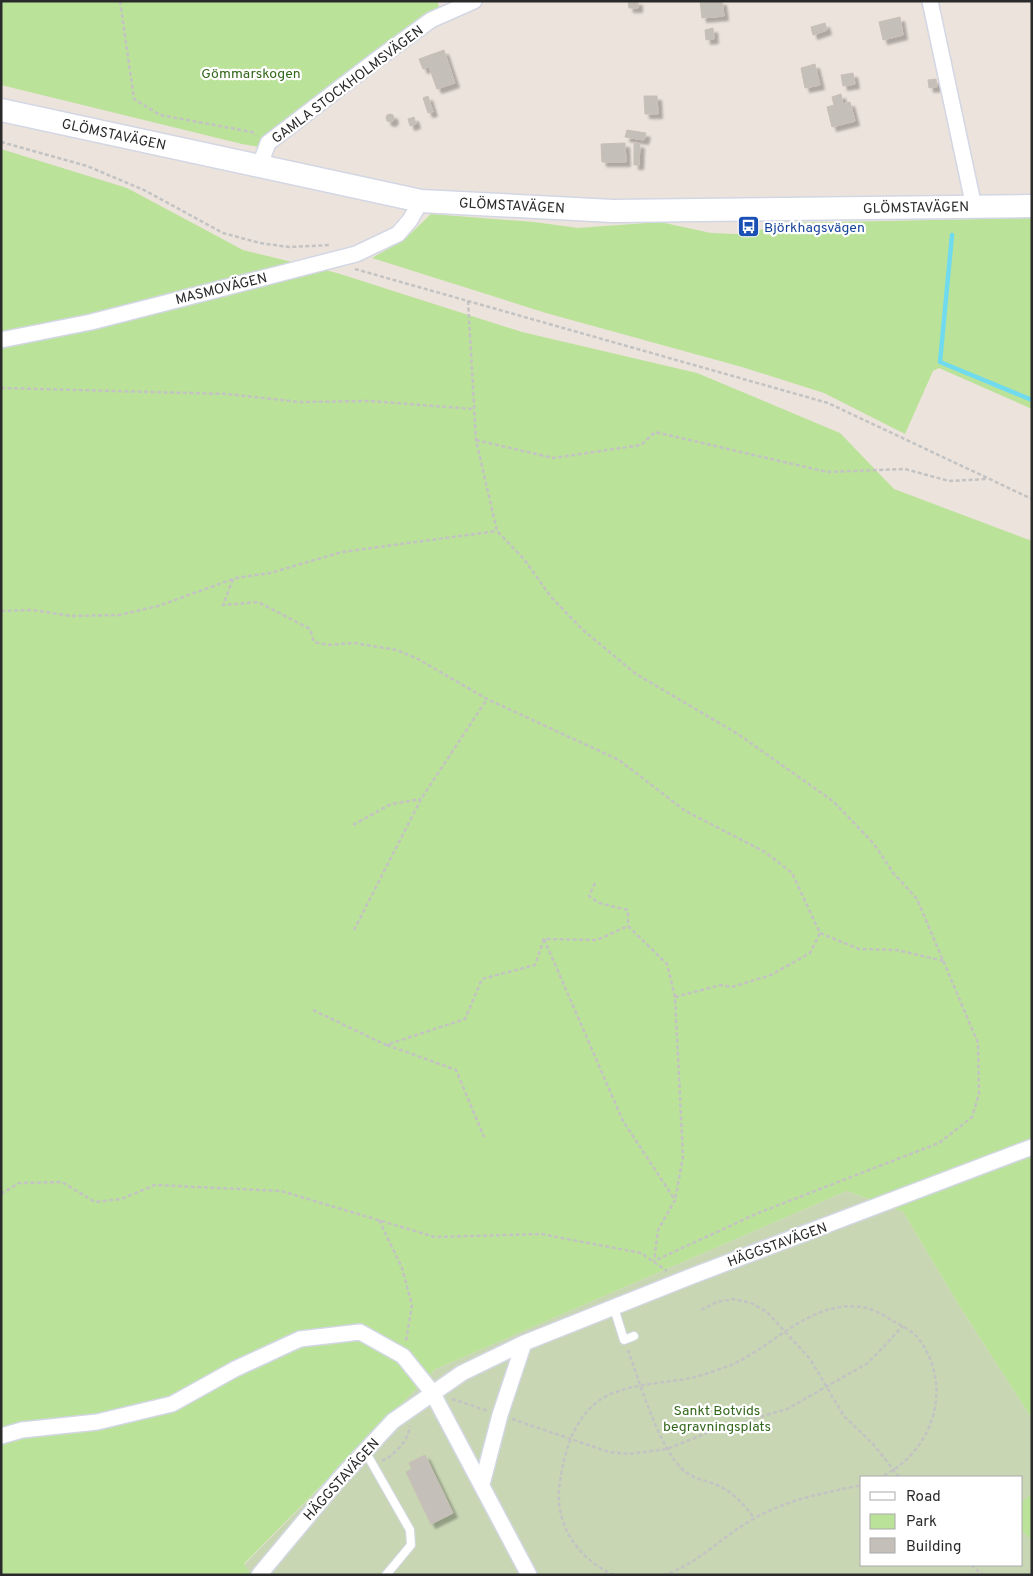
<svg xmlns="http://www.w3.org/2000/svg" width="1033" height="1576" font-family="Overpass,sans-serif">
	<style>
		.green { fill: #bbe299 }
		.cemetery { fill: #c8d6b4 }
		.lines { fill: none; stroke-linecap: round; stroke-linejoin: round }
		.stream { stroke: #70dbee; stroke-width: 4.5 }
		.building { fill: #c4bfb8; stroke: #c8bfb6; filter: url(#shadow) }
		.service-casing { stroke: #d2d7e3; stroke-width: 10 }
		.minor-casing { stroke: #d2d7e3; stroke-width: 18 }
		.secondary-casing { stroke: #d2d7e3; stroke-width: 25 }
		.path { stroke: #c3c3c3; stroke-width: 2.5; stroke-dasharray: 4 2.5; stroke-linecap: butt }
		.service { stroke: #fff; stroke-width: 8 }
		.minor { stroke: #fff; stroke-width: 15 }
		.secondary { stroke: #fff; stroke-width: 22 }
		.labels { text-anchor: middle; stroke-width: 4.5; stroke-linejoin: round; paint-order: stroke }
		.park-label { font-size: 14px; fill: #33671b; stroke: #fff }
		.street-label { font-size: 14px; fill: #2a2a2a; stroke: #fff }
		.transit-label { font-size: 14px; fill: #164399; stroke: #fff; text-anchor: start }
	</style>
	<defs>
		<filter id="shadow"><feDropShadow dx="4.5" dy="4.5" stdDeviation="1" flood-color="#0004"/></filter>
	</defs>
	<rect width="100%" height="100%" fill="#ece3dc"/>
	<path class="green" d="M1,1H437L444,20L422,32L281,139L273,149L242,144L1,85Z
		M1,149L127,188L243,250L337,273L522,332L697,373L840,433L894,489L1032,541V1419L958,1304L903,1212L847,1191L436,1369L244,1564L252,1575H1Z
		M431,214L534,222L578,228L660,222L711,233L735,234L751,233L775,225L788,223L1032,218V409L939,368L933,371L905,434L824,393L742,367L546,313L372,258L404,240Z
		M1032,1493V1541L1022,1531V1502Z"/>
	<path class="cemetery" d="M847,1191L903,1212L958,1304L1032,1419V1493L1022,1502V1477H862V1565H1022V1531L1032,1541V1575H252L244,1565L436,1369Z"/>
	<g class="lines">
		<path class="stream" d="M952,235L940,362L1032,400"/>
	</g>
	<path class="building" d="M628,1H638V8H629Z
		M700,1H722L724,16L702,18Z
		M900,17L903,35L883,40L879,22Z
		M825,23L827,30L813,35L811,27Z
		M713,28L714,39L706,40L705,30Z
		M444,50L455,83L437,89L429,67L423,69L419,59Z
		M815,64L820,85L805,88L801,68Z
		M853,73L855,84L843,86L841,75Z
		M936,79L937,87L929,88L928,80Z
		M841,94L843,104L850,102L855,121L832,127L827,107L834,105L832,97Z
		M428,96L433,112L428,113L423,98Z
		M644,96H657L658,114H645Z
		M386 118a4 4 0 1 1 8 0a4 4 0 1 1-8 0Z
		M414,117L416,124L410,126L408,119Z
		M627,130L646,133L644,140L625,137Z
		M625,143L626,162H602L601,144Z
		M634,143L640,144L639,165H634Z
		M425,1455L453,1513L431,1524L406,1472L412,1469L409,1463Z"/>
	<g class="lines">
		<defs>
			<path id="service" d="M614,1308L624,1340L634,1336
				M365,1451L410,1530L411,1545L386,1575"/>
			<path id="minor" d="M930,1L974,207
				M260,165L268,143L375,61L431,20L474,1
				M1,340L91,322L356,254L398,234L410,220L421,201
				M1,1436L22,1430L97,1422L172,1404L235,1369L300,1339L360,1332L403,1356L432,1392L529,1575
				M482,1484L500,1415L524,1343
				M259,1575L340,1478L393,1421L462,1373L524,1343L692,1276L1032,1147"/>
			<path id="secondary" d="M1,110L421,201L613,211L1032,206"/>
		</defs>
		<use href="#service" class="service-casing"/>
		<use href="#minor" class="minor-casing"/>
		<use href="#secondary" class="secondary-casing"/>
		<path class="path" d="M120,1L134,99L160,115L252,132L256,135
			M1,142L87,166L144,190L223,233L260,243L289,247L331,245
			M355,269L828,403L1032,499
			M468,301L476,440L497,531L524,559L551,597L583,630L636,674L738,734L834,802L874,844L894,874L917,899L978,1043L979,1094L972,1117L939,1143L758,1213L654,1261
			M1,388L227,394L300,402L370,401L473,409
			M476,440L553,458L641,445L655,432L827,472L905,469L949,481L987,479
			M233,579L223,605L258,602L310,629L314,642L328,645L354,643L397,650L418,659L487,699L619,760L684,810L765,852L792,873L820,933L859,949L897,950L944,961
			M1,611L33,610L71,616L119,615L158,606L236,578L270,573L342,552L497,531
			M353,825L391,804L421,799
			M595,883L589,896L599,903L628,910V926
			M354,930L421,799L487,699
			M544,939L623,1121L675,1200L658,1230L654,1261
			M675,997L721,985L732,987L771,975L810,953L820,933
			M313,1010L386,1045L465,1019L482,979L535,965L544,939L597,940L628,926L667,964L675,997L683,1157L675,1200
			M387,1045L456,1070L484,1137
			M1,1194L19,1183L62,1182L95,1202L121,1199L155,1185L281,1191L435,1237L541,1234L641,1253L667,1271
			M379,1220L402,1268L412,1305L406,1341
			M701,1310L717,1302L733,1299L751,1303L767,1312L810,1359L844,1416L874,1445L899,1477
			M628,1350C639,1381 659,1447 682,1469C693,1480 708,1480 721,1487C735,1494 745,1506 754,1518
			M452,1399L488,1411
			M512,1419L609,1452L629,1454L667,1449L712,1431L787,1409L868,1363L903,1326
			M382,1461C395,1454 408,1442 410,1426
			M971,1565L983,1575
			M614,1575C577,1559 553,1522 560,1482C564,1453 573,1421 597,1402C621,1383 666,1384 695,1377C707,1374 720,1369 731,1365C776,1345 810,1300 862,1307C873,1309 884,1315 893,1321C901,1325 912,1331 918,1338C955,1386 933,1452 881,1477
			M663,1575C698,1565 723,1535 755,1518C789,1499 824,1493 862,1485"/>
		<use href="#service" class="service"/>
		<use href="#minor" class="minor"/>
		<use href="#secondary" class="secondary"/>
	</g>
	<defs>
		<symbol id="bus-square" viewBox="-11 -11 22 22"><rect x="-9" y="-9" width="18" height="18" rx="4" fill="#1a4fb4" stroke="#fff"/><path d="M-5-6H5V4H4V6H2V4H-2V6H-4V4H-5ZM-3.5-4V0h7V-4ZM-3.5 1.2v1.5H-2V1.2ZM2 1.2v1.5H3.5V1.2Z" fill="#fff"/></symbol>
	</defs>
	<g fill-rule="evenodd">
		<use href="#bus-square" x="736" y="214" width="25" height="25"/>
	</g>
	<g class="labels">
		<g class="park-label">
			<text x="251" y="78">Gömmarskogen</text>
			<text x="717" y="1415">Sankt Botvids<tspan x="717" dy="16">begravningsplats</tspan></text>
		</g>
		<g class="street-label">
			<text transform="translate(347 84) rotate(-37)" y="5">GAMLA STOCKHOLMSVÄGEN</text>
			<text transform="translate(114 134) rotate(12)" y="5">GLÖMSTAVÄGEN</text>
			<text transform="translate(512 205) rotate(3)" y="5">GLÖMSTAVÄGEN</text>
			<text transform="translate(916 207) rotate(-1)" y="5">GLÖMSTAVÄGEN</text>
			<text transform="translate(221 288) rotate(-14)" y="5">MASMOVÄGEN</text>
			<text transform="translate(777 1244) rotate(-20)" y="5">HÄGGSTAVÄGEN</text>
			<text transform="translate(341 1479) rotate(-48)" y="5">HÄGGSTAVÄGEN</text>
		</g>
		<g class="transit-label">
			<text x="764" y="232">Björkhagsvägen</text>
		</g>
	</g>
	<rect width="1033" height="1576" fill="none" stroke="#2a2a2a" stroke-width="5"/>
	<rect x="860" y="1476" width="162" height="90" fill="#ffffff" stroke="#aaaaaa"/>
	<rect x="870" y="1492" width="25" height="8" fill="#ffffff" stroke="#aaaaaa"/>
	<text x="906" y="1501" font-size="15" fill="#2a2a2a">Road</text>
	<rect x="870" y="1514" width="25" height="15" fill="#bbe299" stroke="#aaaaaa"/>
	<text x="906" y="1526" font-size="15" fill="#2a2a2a">Park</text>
	<rect x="870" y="1538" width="25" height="15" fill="#c4bfb8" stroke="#aaaaaa"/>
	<text x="906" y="1551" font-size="15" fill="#2a2a2a">Building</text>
</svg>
